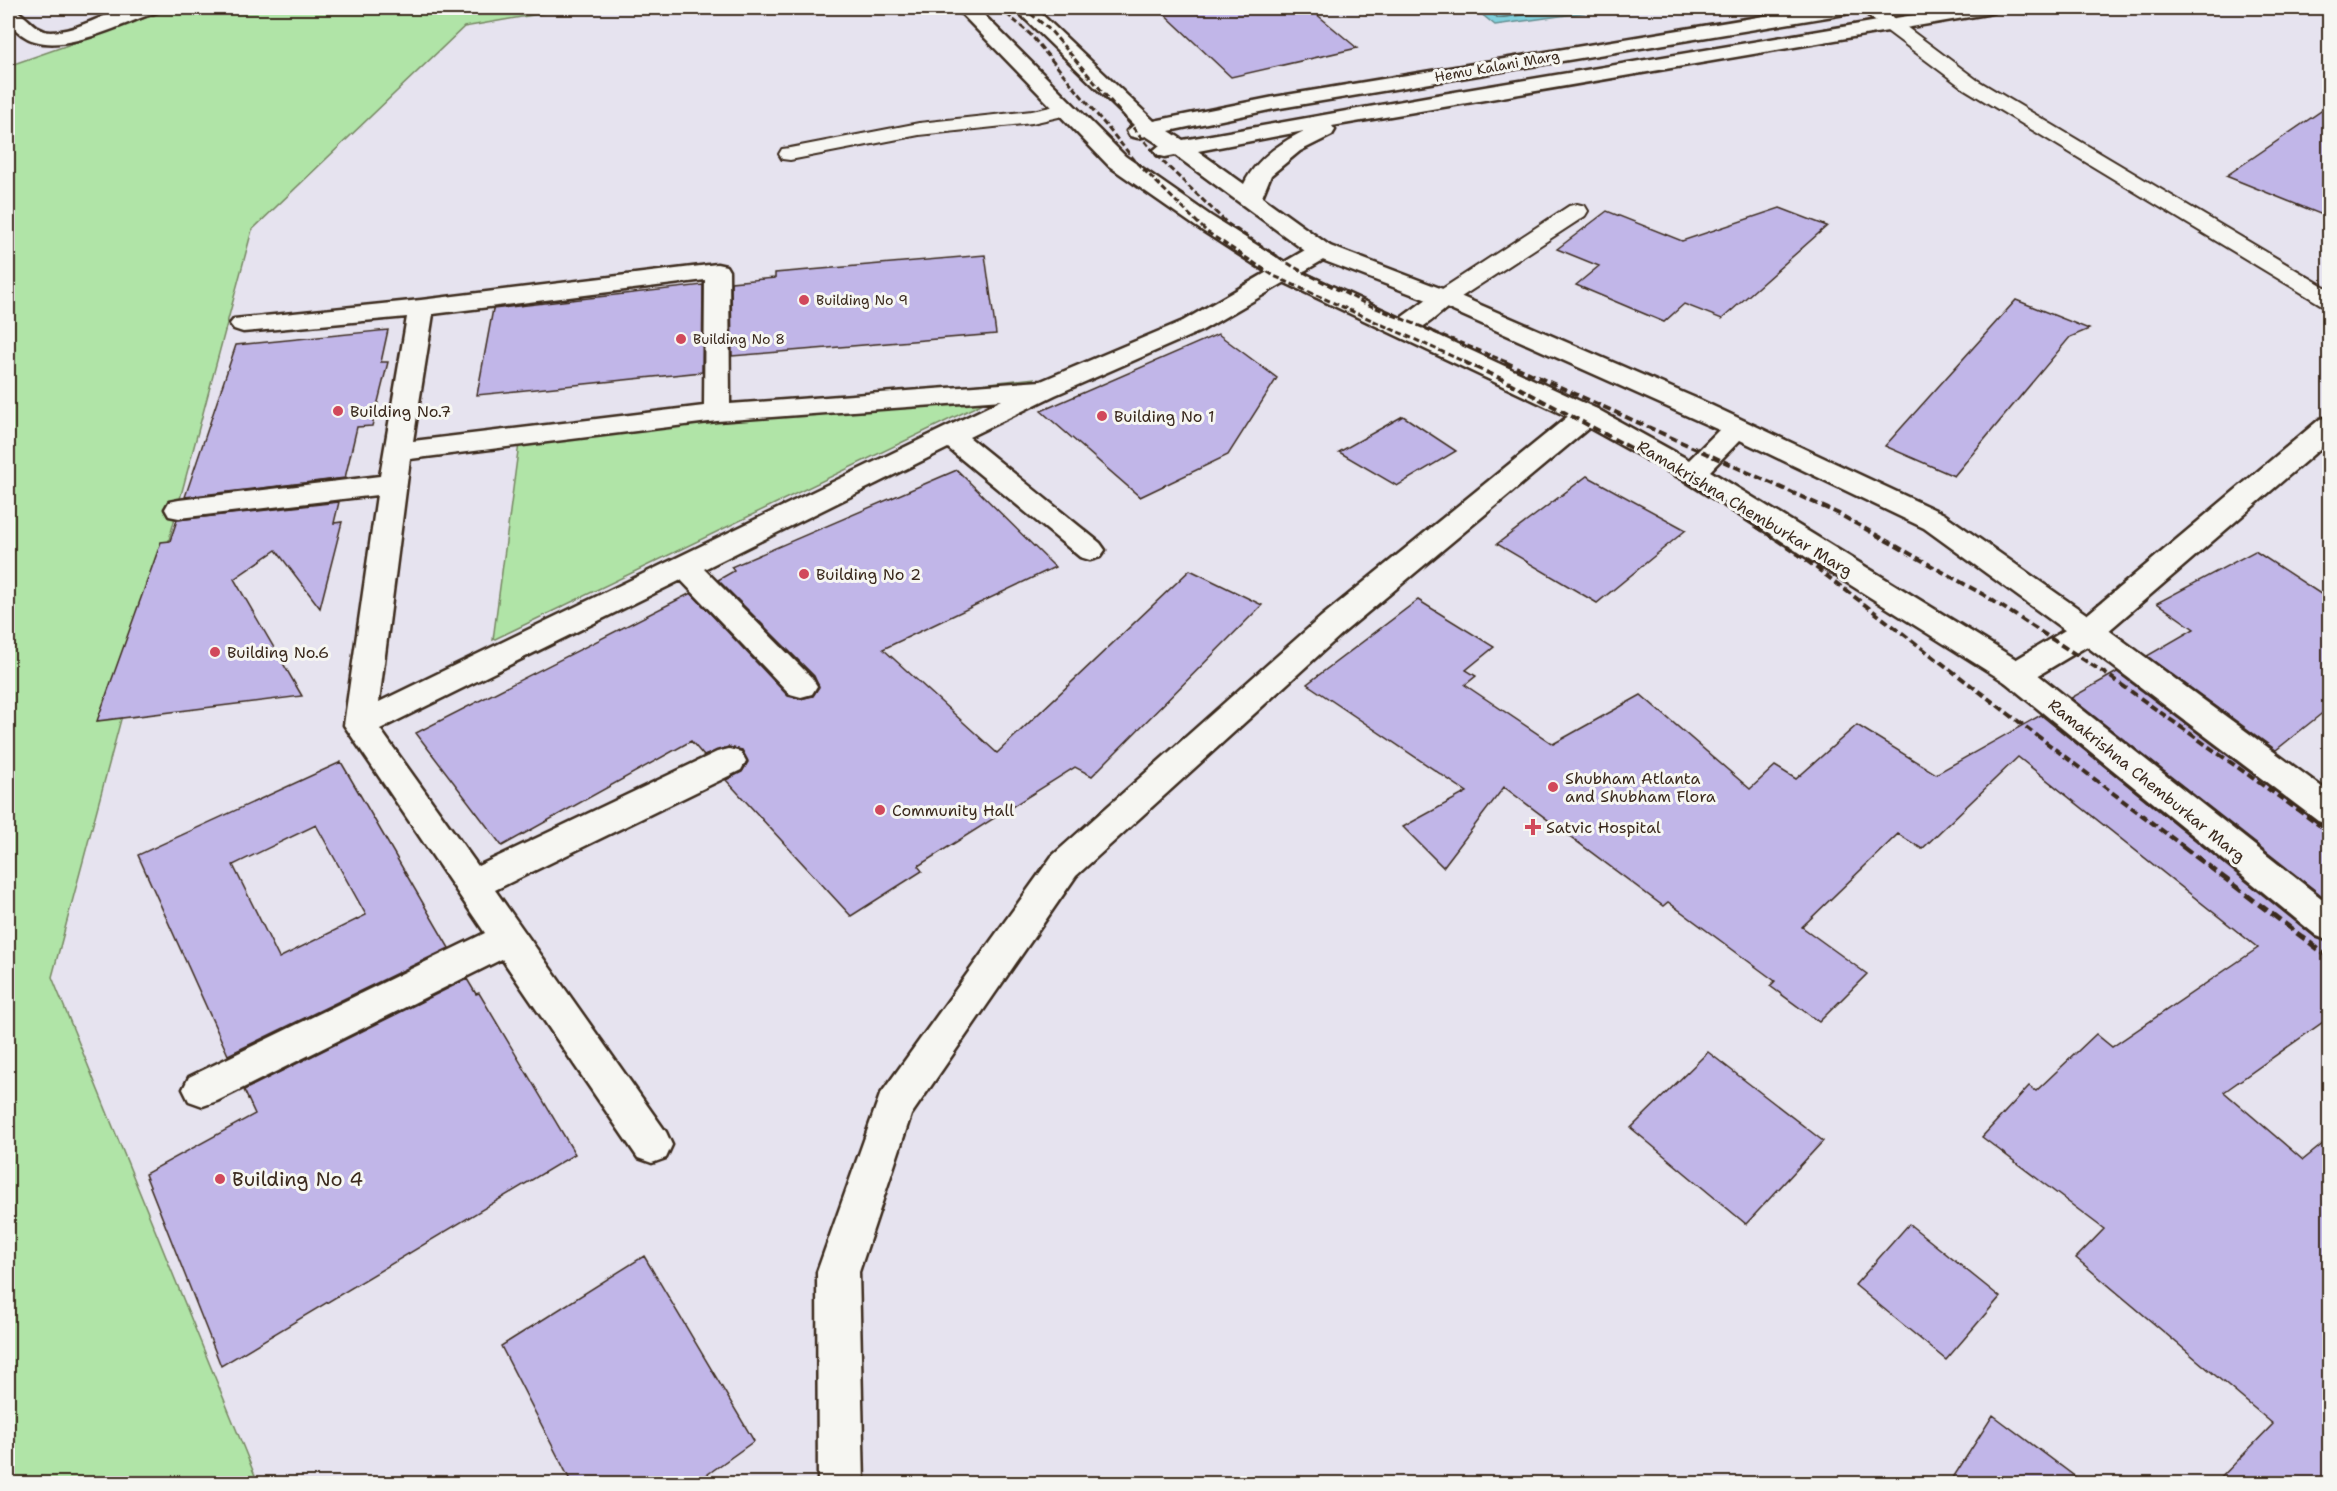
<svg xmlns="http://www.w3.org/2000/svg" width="2337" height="1491" font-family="'Shantell Sans',sans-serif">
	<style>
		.green { fill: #b0e4a7; stroke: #768762; stroke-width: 1.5 }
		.water { fill: #80d0dc; stroke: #648e90; stroke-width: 1.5 }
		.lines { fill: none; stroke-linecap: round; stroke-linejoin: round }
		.shore { stroke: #576c6a; stroke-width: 1.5 }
		.building { fill: #c1b6e8; stroke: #3b2a1e; stroke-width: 1.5; fill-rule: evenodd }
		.lane-casing { stroke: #3b2a1e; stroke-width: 4 }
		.street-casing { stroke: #3b2a1e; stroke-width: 5 }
		.secondary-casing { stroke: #3b2a1e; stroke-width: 5 }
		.lane { fill: #f6f6f2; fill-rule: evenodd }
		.street { fill: #f6f6f2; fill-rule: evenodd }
		.secondary { fill: #f6f6f2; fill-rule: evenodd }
		.rail-far2 { stroke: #3b2a1e; stroke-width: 3; stroke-dasharray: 6 3; stroke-linecap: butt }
		.rail-far1 { stroke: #3b2a1e; stroke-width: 4; stroke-dasharray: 8 4; stroke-linecap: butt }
		.rail { stroke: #3b2a1e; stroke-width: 5; stroke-dasharray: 11 5; stroke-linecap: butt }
		.poi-dot { fill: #d1495b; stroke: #f6f6f2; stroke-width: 2 }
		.labels { text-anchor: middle; stroke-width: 6; stroke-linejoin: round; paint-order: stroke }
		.far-street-label { font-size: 14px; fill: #3b2a1e; stroke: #f6f6f2 }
		.far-poi-label { font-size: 14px; fill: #3b2a1e; stroke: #f6f6f2; text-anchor: start }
		.poi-label { font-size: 16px; fill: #3b2a1e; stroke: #f6f6f2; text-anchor: start }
		.street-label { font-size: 16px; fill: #3b2a1e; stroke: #f6f6f2 }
		.near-poi-label { font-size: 20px; fill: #3b2a1e; stroke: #f6f6f2; text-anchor: start }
	</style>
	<rect width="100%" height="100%" fill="#e6e3ef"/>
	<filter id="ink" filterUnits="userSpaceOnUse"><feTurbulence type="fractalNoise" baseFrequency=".0167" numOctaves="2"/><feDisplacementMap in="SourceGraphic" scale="12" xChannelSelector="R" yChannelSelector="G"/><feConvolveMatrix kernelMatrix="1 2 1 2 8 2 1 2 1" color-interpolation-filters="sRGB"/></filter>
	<g filter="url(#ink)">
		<path class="green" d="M174,8H574L464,27L252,230L52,977L258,1483H8V66Z
			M1035,378L493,640L520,436Z"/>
		<path class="water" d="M1474,8H1617L1495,25Z"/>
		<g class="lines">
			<path class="shore" d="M1484,8L1498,18L1574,8"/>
		</g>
		<path class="building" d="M1158,8H1309L1357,48L1231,77Z
			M2330,105V218L2226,176Z
			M1780,208L1827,226L1722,319L1684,304L1664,322L1576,285L1599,266L1557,249L1607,211L1682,241Z
			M985,255L996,334L732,356L731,282L775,278V273Z
			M703,285L702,372L477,395L493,309Z
			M2016,300L2089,329L2070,337L1954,476L1885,446Z
			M388,330L381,362H388L372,426L357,427L345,478L185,497L236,345Z
			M1218,334L1277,378L1228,455L1140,497L1041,411Z
			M1403,416L1456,451L1397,486L1339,452Z
			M957,470L1055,567L883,649L997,753L1190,570L1262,605L1092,776L1075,767L918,866L922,871L851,916L726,780L742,772L748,762L742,750L728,747L704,756L691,741L502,846L416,733L691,593L788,696L800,699L813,696L819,687L814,676L718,580L734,571L731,567Z
			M1587,476L1686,530L1597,603L1497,544Z
			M339,502L334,523L342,522L320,608L276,550L234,579L302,696L97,721L161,542L170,541L177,520Z
			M2255,551L2330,600V707L2276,750L2147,656L2194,629L2157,603Z
			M1418,600L1494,647L1466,670L1476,676L1465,685L1553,744L1641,695L1750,789L1775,766L1796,779L1857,725L1936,774L2041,715L2316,938L2330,943V1017L2224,1092L2303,1160L2330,1138V1484H2215L2273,1424L2076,1258L2104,1229L1982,1137L2029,1086L2036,1091L2096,1034L2112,1047L2258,948L2018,757L1922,849L1898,834L1802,927L1867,974L1819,1022L1770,986L1775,981L1668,902L1663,906L1504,787L1443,867L1403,827L1467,792L1307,684Z
			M2117,672L2317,823L2330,827V902L2071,698Z
			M341,762L449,948L228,1055L138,855ZM316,825L366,915L279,958L233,865Z
			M467,979L476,994L479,993L575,1154L221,1366L145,1174L255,1114L244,1090Z
			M1708,1052L1823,1141L1746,1224L1631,1128Z
			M1909,1224L2000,1297L1946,1360L1855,1285Z
			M644,1256L754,1441L694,1484H572L501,1346Z
			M1993,1415L2085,1484H1949Z"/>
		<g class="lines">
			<defs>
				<path id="lane" d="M1890,18L1897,20L1977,80L2330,290V307L2322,305L1963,88L1883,28L1880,24L1883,20Z
					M1065,104L1072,106L1075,110L1072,114L1032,123L919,135L790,160L782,159L779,154L782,149L790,148L919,123L1032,111Z
					M1577,204L1585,206L1588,211L1585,216L1452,303L1444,305L1436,303L1432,298L1436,293L1569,206Z"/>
				<path id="street" d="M8,8C25,10 33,32 51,32C80,31 104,12 132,8C140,6 152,7 160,8L157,12C124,23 69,52 35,41C24,38 16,30 8,23Z
					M1860,8H1882L1900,24L1897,28H1883Z
					M1321,244L1330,246L1333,251L1330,256L1201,331L1055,395L969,437L1100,543L1105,550L1100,557L1090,560L1080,557L948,448L704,569L812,678L817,686L812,694L801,697L790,694L681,580L380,729L478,866L717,752L729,749L741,752L746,761L741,770L495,890L666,1132L672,1145L666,1158L652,1163L638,1158L502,959L217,1101L203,1106L189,1101L183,1089L189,1077L485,933L344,725L377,495L179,518L169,516L165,509L169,502L179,500L380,476L407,317L243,332L234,329L230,324L234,319L421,300L717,264L726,266L729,271L730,404L1041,381L1183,321L1312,246ZM705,280L704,406L413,441L433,314ZM1002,400L379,702L410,459L717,421Z
					M1444,291L1453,293L1456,298L1453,303C1436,316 1416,339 1394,333L1390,328L1394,323L1435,293Z
					M1587,407L1597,409L1601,415L1597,421L1343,633L1076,876L911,1115L859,1272L864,1484H818L817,1272L880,1095L1052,856L1321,617L1577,409Z
					M2330,417V440L2099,639L2027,682L2016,685L2005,682L2000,674L2005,666L2077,623L2320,419Z"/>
				<path id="secondary" d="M956,8H977L1125,156L1211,216L1295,269L1597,409L1689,460L1719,430L1435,303L1312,256L1175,155L1165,157L1157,155L1154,150L1160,145L1146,136L1138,138L1130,136L1127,131L1134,125L1014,8H1035L1154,121L1274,97L1812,8H1855L1852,12L1845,14L1274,109L1169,131L1183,140L1431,96L1955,8H1997L1994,12L1987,14L1332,126L1335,130L1332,135L1300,151L1271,175L1262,197L1330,246L1453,293L1700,400L1944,514L2099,623L2330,793V825L2318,821L2077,639L1924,528L1740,440L1710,471L2027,666L2330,905V941L2317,936L2005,682L1682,479L1577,421L1277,279L1195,226L1109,166ZM1304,131C1280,143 1256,159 1244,184L1198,151Z"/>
			</defs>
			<use href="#lane" class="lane-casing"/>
			<use href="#street" class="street-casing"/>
			<use href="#secondary" class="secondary-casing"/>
			<use href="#lane" class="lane"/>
			<use href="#street" class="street"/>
			<use href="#secondary" class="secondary"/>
			<path class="rail-far2" d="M1000,8L1030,34L1137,163L1207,232L1274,276L1467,363
				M1024,8L1050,30L1159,158L1228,224L1294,267L1364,303L1509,363"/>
			<path class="rail-far1" d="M1464,362L1506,381L1670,469L1798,554L2184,847
				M1505,362L1837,513L1984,595L2112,678L2330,833"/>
			<path class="rail" d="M2182,846L2330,958"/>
		</g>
	</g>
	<g class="poi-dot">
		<circle cx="804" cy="300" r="6"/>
		<circle cx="681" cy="339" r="6"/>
		<circle cx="338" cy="411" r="6"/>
		<circle cx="1102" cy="416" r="6"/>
		<circle cx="804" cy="574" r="6"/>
		<circle cx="215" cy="652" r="6"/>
		<circle cx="1553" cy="787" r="6"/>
		<circle cx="880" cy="810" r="6"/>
		<path d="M1530 818h6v6h6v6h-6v6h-6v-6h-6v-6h6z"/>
		<circle cx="220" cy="1179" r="6"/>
	</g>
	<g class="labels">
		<g class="far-street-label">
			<text transform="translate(1497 66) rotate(-10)" y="5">Hemu Kalani Marg</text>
		</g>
		<g class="far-poi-label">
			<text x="816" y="305">Building No 9</text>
			<text x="693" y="344">Building No 8</text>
		</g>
		<g class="poi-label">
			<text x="350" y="417">Building No.7</text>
			<text x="1114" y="422">Building No 1</text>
			<text x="816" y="580">Building No 2</text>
			<text x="227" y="658">Building No.6</text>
			<text x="1565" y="784">Shubham Atlanta<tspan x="1565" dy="18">and Shubham Flora</tspan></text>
			<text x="892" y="816">Community Hall</text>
			<text x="1546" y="833">Satvic Hospital</text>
		</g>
		<g class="street-label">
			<text transform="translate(1745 508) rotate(31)" y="6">Ramakrishna Chemburkar Marg</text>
			<text transform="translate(2147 780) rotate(39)" y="6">Ramakrishna Chemburkar Marg</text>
		</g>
		<g class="near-poi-label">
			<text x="232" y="1186">Building No 4</text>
		</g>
	</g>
	<rect width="2337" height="1491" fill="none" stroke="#f6f6f2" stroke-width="30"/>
	<rect x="15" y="15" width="2307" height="1461" fill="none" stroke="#3b2a1e" stroke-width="2" filter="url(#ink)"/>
</svg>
